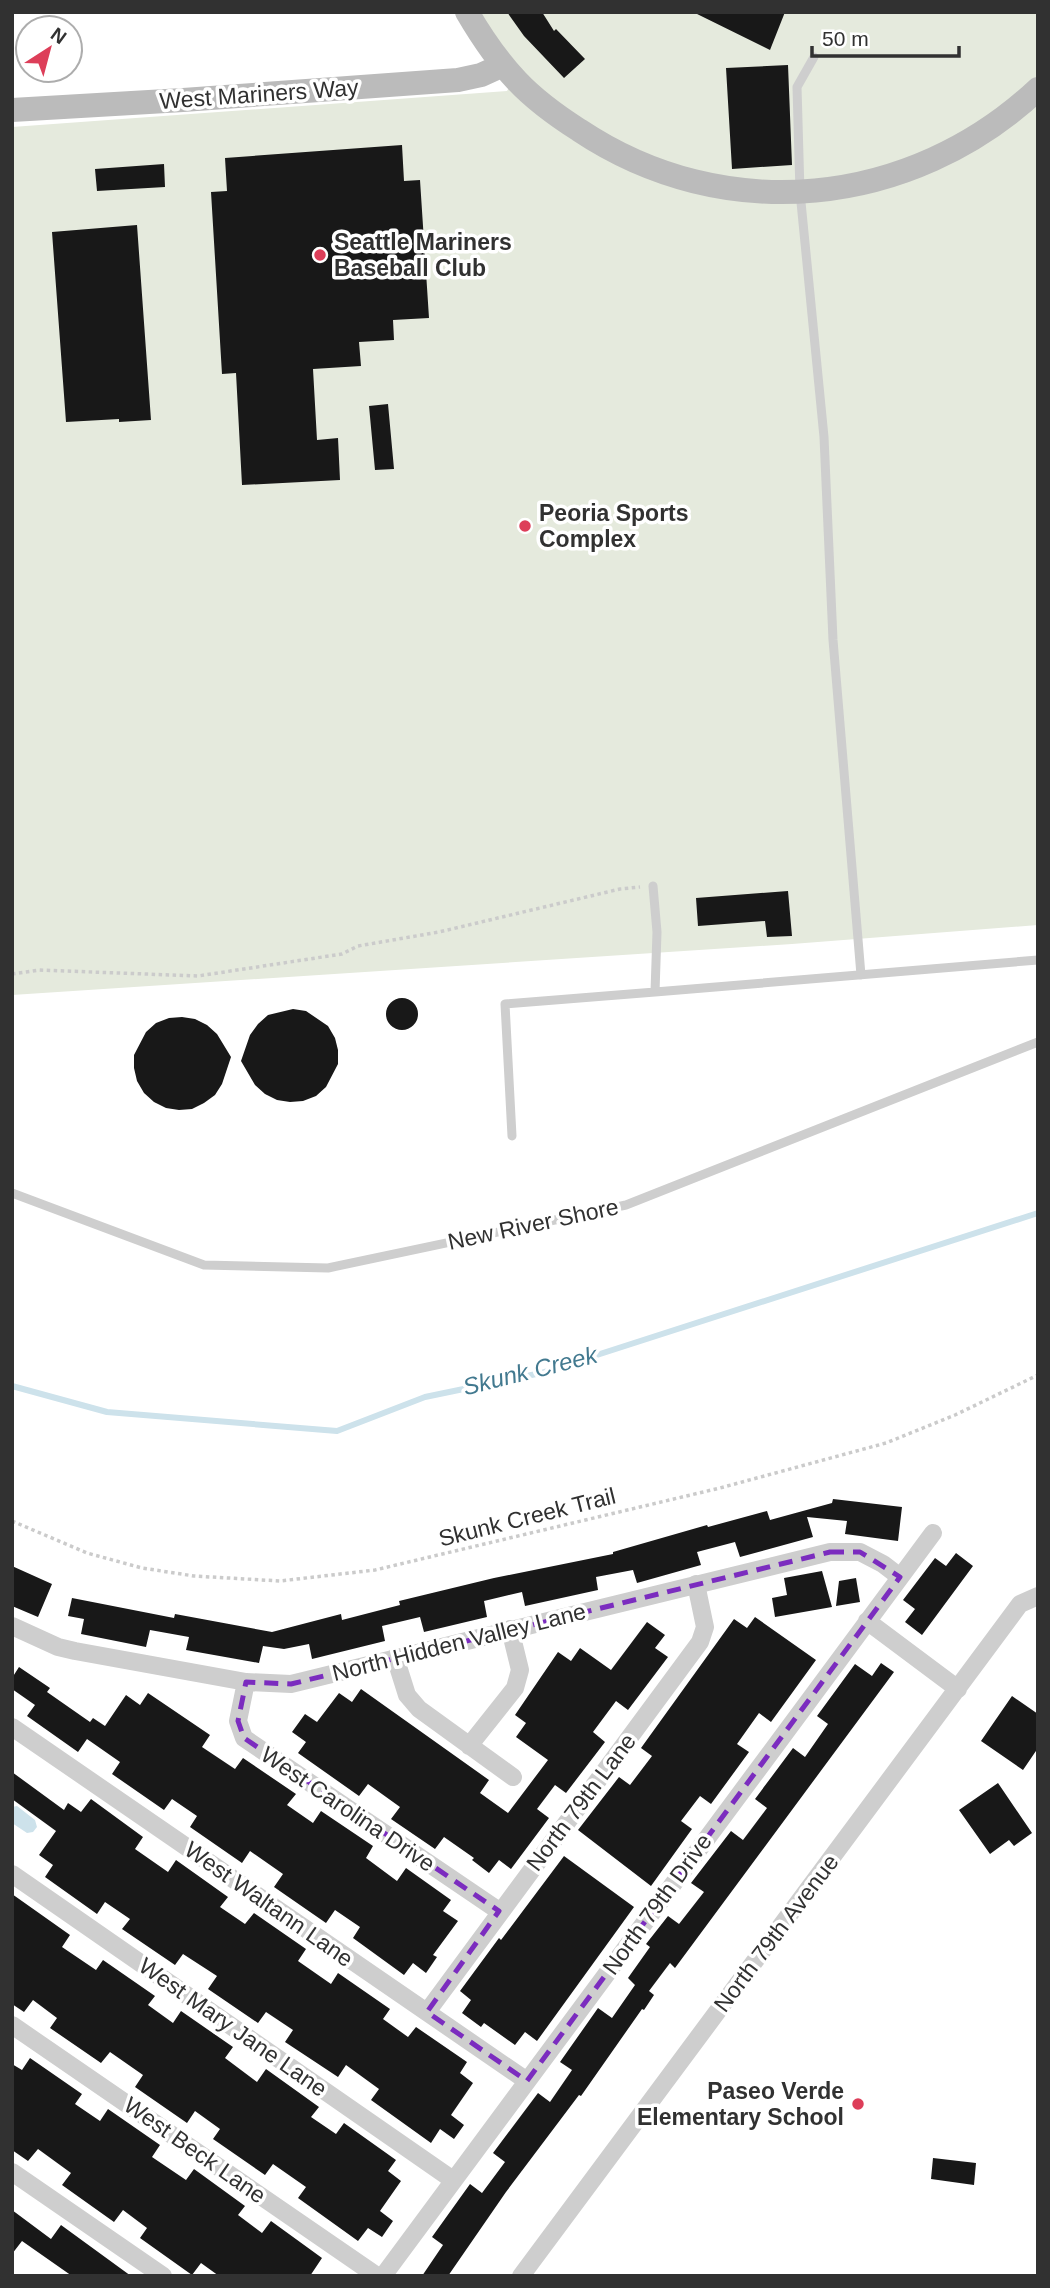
<svg xmlns="http://www.w3.org/2000/svg" width="1050" height="2288" font-family="Arial,sans-serif">
	<style>
		.green { fill: #e5eadd }
		.water { fill: #cde2eb }
		.lines { fill: none; stroke-linecap: round; stroke-linejoin: round }
		.stream { stroke: #cde2eb; stroke-width: 6 }
		.building { fill: #181818 }
		.path { stroke: #cbcbcb; stroke-width: 3.5; stroke-dasharray: 3.5 3.5; stroke-linecap: butt }
		.lane { stroke: #cecece; stroke-width: 9 }
		.street { stroke: #cecece; stroke-width: 18 }
		.secondary { stroke: #bbb; stroke-width: 24 }
		.marked { fill: none; stroke: #7b2cbf; stroke-width: 5; stroke-dasharray: 14 9; stroke-linejoin: round }
		.poi-dot { fill: #dd3e59; stroke: #fff; stroke-width: 2.5 }
		.labels { text-anchor: middle; stroke-width: 7; stroke-linejoin: round; paint-order: stroke }
		.street-label { font-size: 23px; fill: #313131; stroke: #fff }
		.poi-label { font-size: 23px; font-weight: bold; fill: #313131; stroke: #fff; text-anchor: start }
		.water-label { font-size: 24px; font-style: italic; fill: #42798f; stroke: #fff }
	</style>
	<rect width="100%" height="100%" fill="#fff"/>
	<path class="green" d="M476,12H1038V925L792,944L12,995V127L507,91L520,68Z"/>
	<path class="water" d="M17,1806L35,1820L37,1827L33,1832L27,1833L12,1823V1807Z"/>
	<g class="lines">
		<path class="stream" d="M12,1386L107,1412L337,1431L425,1397L541,1373L1038,1213"/>
	</g>
	<path class="building" d="M507,12H542L554,31L556,29L585,59L564,78L524,36Z
		M693,12H785L770,50Z
		M788,65L792,165L732,169L726,68Z
		M402,145L404,181L420,180L429,318L393,320L394,340L359,342L361,366L313,369L317,440L338,438L340,480L242,485L236,373L222,374L211,192L227,191L225,158Z
		M164,164L165,187L97,191L95,169Z
		M137,225L151,420L119,422V419L66,422L52,232Z
		M388,404L394,469L375,470L369,406Z
		M788,891L792,936L767,937L765,921L698,926L696,898Z
		M386 1014a16 16 0 1 1 32 0a16 16 0 1 1-32 0Z
		M293,1009L306,1011L328,1026L335,1038L338,1050V1064L326,1087L316,1096L303,1101L290,1102L277,1100L265,1094L255,1085L241,1061L250,1035L258,1024L268,1015Z
		M182,1017L195,1019L207,1025L217,1034L231,1057L222,1084L215,1095L204,1103L192,1109L179,1110L166,1108L154,1102L144,1093L137,1081L134,1068V1055L146,1032L156,1023L169,1018Z
		M833,1499L902,1507L898,1541L845,1534L847,1521L807,1517L813,1537L740,1557L735,1542L697,1552L701,1565L637,1583L633,1570L596,1577L598,1590L525,1606L522,1592L484,1601L487,1617L424,1632L420,1617L382,1626L385,1641L312,1659L309,1644L284,1649L263,1646L259,1663L186,1650L189,1637L150,1630L146,1647L81,1634L84,1619L68,1616L72,1598L174,1618L175,1614L272,1632L341,1614L342,1620L400,1605L399,1601L494,1578L613,1554V1552L707,1525L708,1527L767,1511L770,1520L832,1503Z
		M956,1553L973,1566L922,1635L905,1622L915,1609L903,1600L935,1558L946,1566Z
		M12,1566L52,1584L38,1617L12,1606Z
		M822,1571L832,1607L775,1617L772,1598L787,1595L784,1578Z
		M856,1578L860,1602L836,1606L839,1581Z
		M755,1617L816,1660L771,1722L759,1713L737,1744L749,1752L711,1804L700,1796L681,1821L692,1829L651,1886L578,1830L619,1777L630,1785L652,1756L641,1748L734,1619L747,1628Z
		M647,1622L665,1635L655,1648L668,1657L628,1710L616,1701L593,1732L605,1742L566,1793L555,1785L537,1809L549,1818L511,1869L499,1860L489,1873L472,1860L474,1858L444,1837L435,1849L391,1819L400,1807L368,1784L359,1796L298,1753L306,1742L292,1732L305,1714L317,1722L339,1693L352,1702L361,1689L489,1780L480,1793L508,1813L548,1760L516,1737L526,1723L515,1715L558,1652L571,1661L580,1648L611,1670Z
		M881,1663L894,1672L675,1968L670,1963L649,1991L654,1995L644,2010L642,2009L581,2096L579,2095L506,2192L448,2276H422L443,2245L432,2237L470,2184L482,2193L505,2162L493,2153L538,2093L550,2102L572,2070L560,2062L598,2008L612,2018L635,1985L628,1978L650,1947L646,1944L668,1916L679,1924L704,1892L691,1883L731,1831L743,1840L767,1808L755,1799L793,1748L805,1757L828,1724L817,1716L855,1664L872,1676Z
		M19,1667L50,1688L47,1692L90,1722L93,1718L105,1726L126,1695L140,1705L148,1693L210,1735L202,1747L235,1769L243,1758L296,1794L287,1805L313,1823L321,1811L373,1846L366,1858L397,1881L406,1868L451,1900L443,1911L458,1921L433,1955L437,1957L426,1973L413,1963L404,1975L353,1938L360,1927L335,1910L326,1923L274,1887L283,1874L250,1851L242,1863L190,1827L197,1816L172,1799L164,1810L112,1774L120,1762L87,1739L78,1752L27,1716L35,1705L12,1689V1678Z
		M1012,1696L1038,1714V1748L1023,1770L981,1741Z
		M12,1772L64,1810L68,1803L81,1812L91,1799L143,1837L135,1849L168,1872L176,1860L228,1897L220,1907L245,1924L254,1913L306,1949L298,1961L331,1984L338,1973L390,2009L383,2019L408,2037L416,2027L467,2062L460,2073L473,2083L451,2115L464,2125L454,2139L440,2129L431,2143L371,2100L379,2089L346,2065L338,2077L285,2042L293,2030L266,2012L258,2023L208,1989L217,1976L183,1954L175,1965L122,1929L130,1919L105,1902L97,1914L45,1877L53,1865L39,1855L56,1831L12,1799Z
		M998,1783L1032,1833L1014,1846L1009,1840L990,1854L959,1810Z
		M564,1856L634,1907L537,2041L525,2032L515,2045L484,2023L481,2027L462,2013L471,2000L460,1991L499,1938L501,1940Z
		M12,1894L70,1935L62,1947L96,1970L103,1960L155,1996L148,2005L173,2023L181,2011L233,2047L225,2058L257,2082L266,2069L319,2107L311,2117L336,2134L344,2123L396,2160L388,2171L401,2181L380,2211L393,2221L382,2237L368,2228L358,2241L298,2198L306,2187L273,2164L265,2175L213,2139L220,2129L195,2111L187,2123L135,2087L143,2075L110,2052L101,2063L50,2028L57,2018L33,2000L24,2012L12,2004Z
		M30,2058L82,2094L75,2104L100,2121L108,2109L160,2145L152,2157L186,2180L194,2169L245,2206L238,2215L262,2233L271,2221L322,2258L310,2276H219L201,2263L192,2275L140,2238L147,2228L123,2210L114,2222L62,2185L71,2173L38,2149L28,2161L12,2150V2064L22,2070Z
		M933,2158L976,2163L974,2185L931,2179Z
		M12,2210L51,2239L61,2225L131,2276H72L22,2241L12,2254Z"/>
	<g class="lines">
		<path class="path" d="M12,974L39,970L198,976L342,954L358,946L439,932L620,889L640,887
			M12,1521L87,1553L142,1568L194,1576L280,1581L375,1570L720,1488L886,1443L955,1415L1038,1375"/>
		<path class="lane" d="M814,57L797,87L800,192L824,437L833,640L861,975
			M653,886L657,932L655,992L1038,960
			M512,1136L505,1004L655,992
			M12,1193L204,1265L328,1268L626,1205L1038,1042"/>
		<path class="street" d="M867,1621L958,1689
			M12,1626L58,1647L75,1651L246,1682L291,1684L830,1552H860L883,1564L900,1577
			M395,1657L407,1695L419,1709L513,1777
			M246,1682L238,1721L244,1738L499,1911
			M12,1727L527,2081
			M469,1746L515,1688L520,1670L510,1629
			M12,1874L453,2180
			M427,2012L700,1642L705,1627L696,1584
			M12,2025L377,2276
			M12,2172L163,2276
			M383,2276L933,1533
			M521,2276L1020,1604L1038,1596"/>
		<path class="secondary" d="M467,12C481,36 497,60 517,81C535,100 557,116 579,130C724,227 911,208 1038,89
			M12,110L183,100L458,80L481,75L503,65"/>
	</g>
	<path class="marked" d="M830,1552H860L900,1577L527,2081L427,2012L499,1911L244,1738L238,1721L246,1682L291,1684Z"/>
	<g class="poi-dot">
		<circle cx="320" cy="255" r="7"/>
		<circle cx="525" cy="526" r="7"/>
		<circle cx="858" cy="2104" r="7"/>
	</g>
	<g class="labels">
		<g class="street-label">
			<text transform="translate(259 94) rotate(-4)" y="8">West Mariners Way</text>
			<text transform="translate(533 1224) rotate(-12)" y="8">New River Shore</text>
			<text transform="translate(527 1517) rotate(-14)" y="8">Skunk Creek Trail</text>
			<text transform="translate(459 1642) rotate(-14)" y="8">North Hidden Valley Lane</text>
			<text transform="translate(581 1802) rotate(-53)" y="8">North 79th Lane</text>
			<text transform="translate(348 1809) rotate(34)" y="8">West Carolina Drive</text>
			<text transform="translate(269 1904) rotate(35)" y="8">West Waltann Lane</text>
			<text transform="translate(657 1904) rotate(-54)" y="8">North 79th Drive</text>
			<text transform="translate(776 1933) rotate(-53)" y="8">North 79th Avenue</text>
			<text transform="translate(233 2027) rotate(35)" y="8">West Mary Jane Lane</text>
			<text transform="translate(195 2150) rotate(35)" y="8">West Beck Lane</text>
		</g>
		<g class="poi-label">
			<text x="334" y="250">Seattle Mariners<tspan x="334" dy="26">Baseball Club</tspan></text>
			<text x="539" y="521">Peoria Sports<tspan x="539" dy="26">Complex</tspan></text>
			<text x="844" y="2099" text-anchor="end">Paseo Verde<tspan x="844" dy="26">Elementary School</tspan></text>
		</g>
		<g class="water-label">
			<text transform="translate(530 1371) rotate(-14)" y="8">Skunk Creek</text>
		</g>
	</g>
	<rect width="1050" height="2288" fill="none" stroke="#313131" stroke-width="28"/>
	<g transform="translate(49 49) rotate(36)"><circle r="33" fill="#ffffff" stroke="#adadad" stroke-width="2"/>
	<path d="M0-5L12 26L0 18L-12 26Z" fill="#dd3e59"/>
	<text y="-10" font-size="19" font-weight="bold" text-anchor="middle" fill="#313131">N</text>
	</g>
	<path d="M812 46v10h147v-10" fill="none" stroke="#313131" stroke-width="3.5"/>
	<text x="822" y="46" font-size="21" fill="#313131" stroke="#ffffff" stroke-width="5" paint-order="stroke">50 m</text>
</svg>
